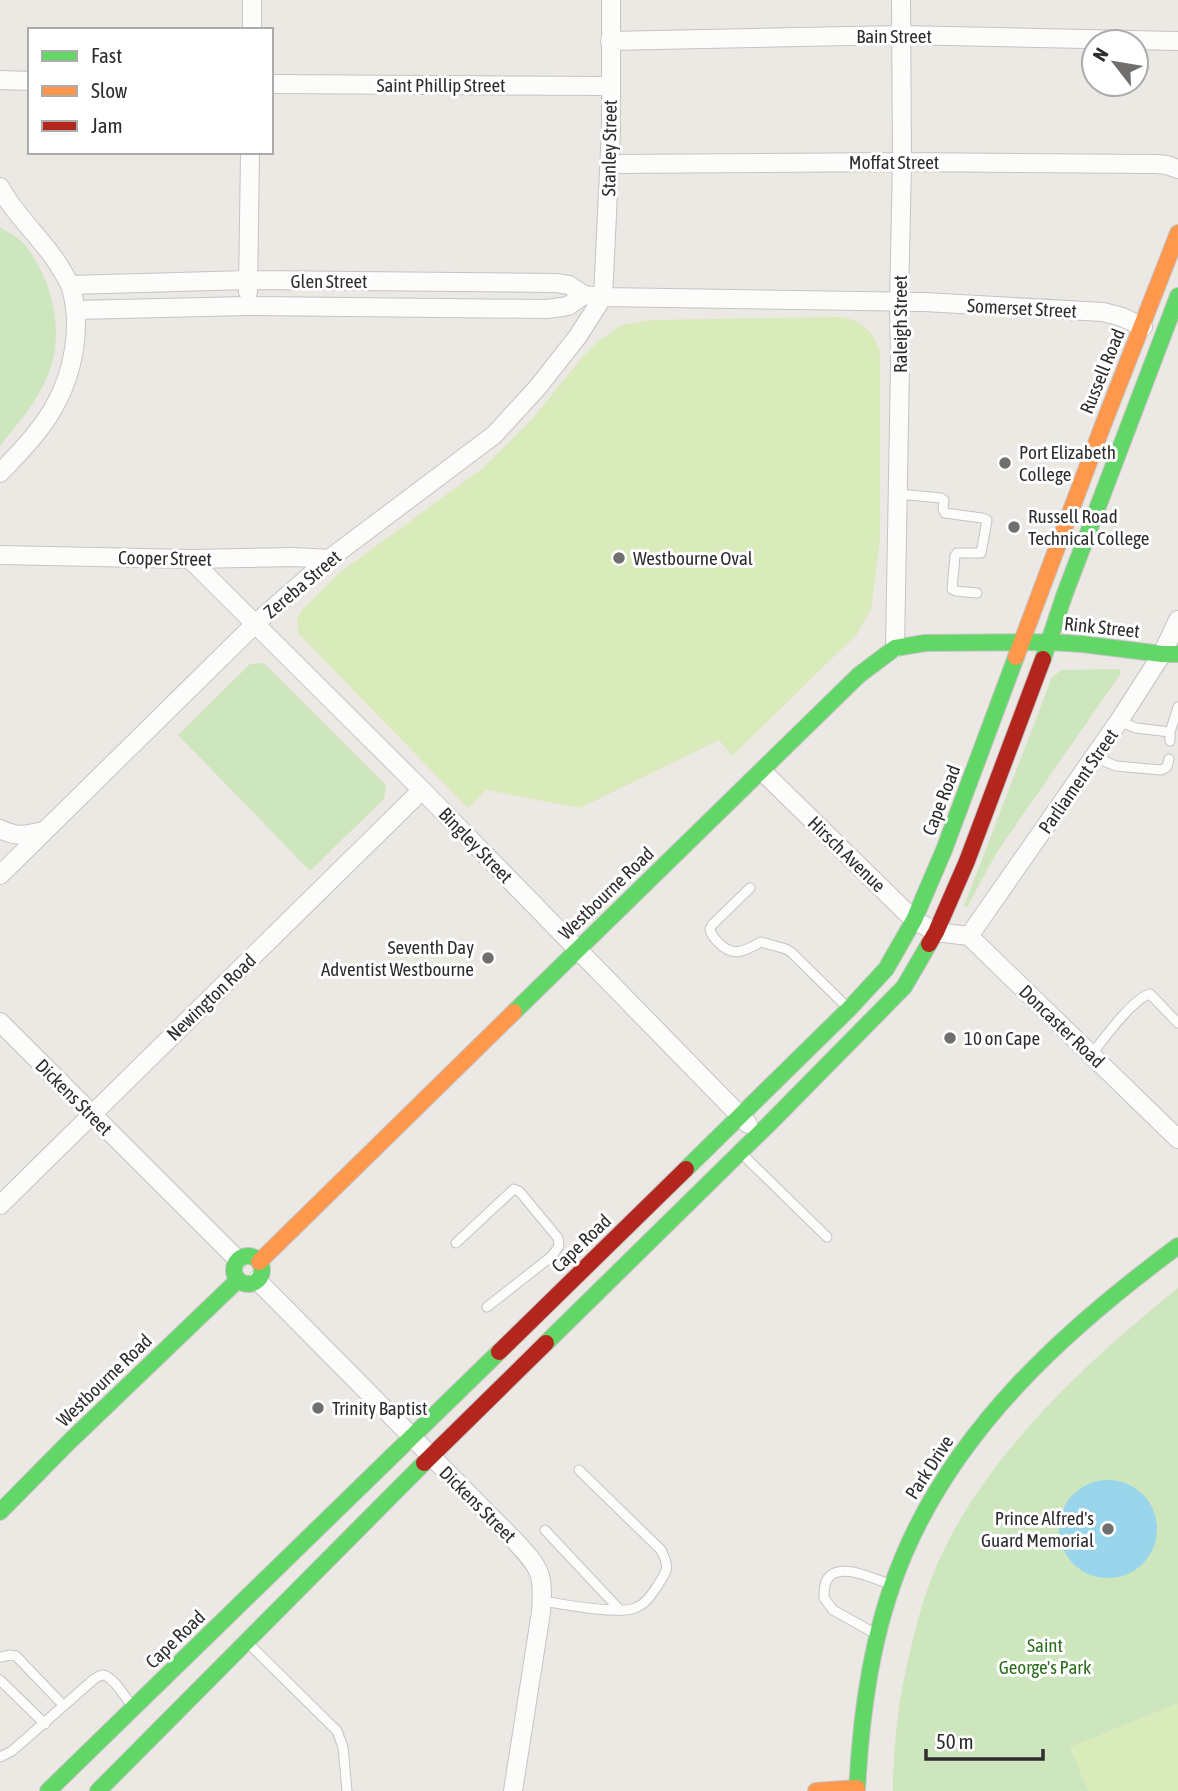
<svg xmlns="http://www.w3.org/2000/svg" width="1178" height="1791" font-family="'Asap Condensed',sans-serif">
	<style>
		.green { fill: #cee6be }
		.pitch { fill: #d9eabb }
		.water { fill: #99d6ec }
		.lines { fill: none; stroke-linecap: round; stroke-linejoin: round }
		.lane-casing { stroke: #c5c4c5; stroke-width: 11 }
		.street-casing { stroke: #c5c4c5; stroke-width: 20 }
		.fast-casing { stroke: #c5c4c5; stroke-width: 18 }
		.slow-casing { stroke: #c5c4c5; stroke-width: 18 }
		.jam-casing { stroke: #c5c4c5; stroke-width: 18 }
		.lane { stroke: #fcfcfb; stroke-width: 9 }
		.street { stroke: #fcfcfb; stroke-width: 18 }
		.fast { stroke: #63d668; stroke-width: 16 }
		.slow { stroke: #ff974d; stroke-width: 16 }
		.jam { stroke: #b3261e; stroke-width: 16 }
		.poi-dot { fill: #706f6e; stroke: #fff; stroke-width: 2.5 }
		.labels { text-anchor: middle; stroke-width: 6; stroke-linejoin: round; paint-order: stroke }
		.street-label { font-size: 19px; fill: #2e2e2e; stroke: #fff }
		.poi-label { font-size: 19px; fill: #2e2e2e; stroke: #fff; text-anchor: start }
		.park-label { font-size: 19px; fill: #2c6e1b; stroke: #fff }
	</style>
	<rect width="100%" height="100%" fill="#ece8e4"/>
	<path class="green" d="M0,227C9,233 20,238 26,246C52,280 64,329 50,369C40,399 19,422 0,446Z
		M264,663L386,785L384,799L310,871L178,735L250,664Z
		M1120,669L1121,673L997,852L967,907L964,906L1052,677L1061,670Z
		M1178,1288V1791H893C892,1780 894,1770 894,1759C896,1728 899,1700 906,1670C913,1638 920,1607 932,1577C977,1462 1084,1364 1178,1288Z"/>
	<path class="pitch" d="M837,317C860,318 874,331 880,353V541L871,609L857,634L732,756L719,740L580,808L486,790L468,808L299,634L297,620L302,610L339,573L483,468L532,419L585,354L598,341L622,325L649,320Z
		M1178,1703V1791H1088L1070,1747Z"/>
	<path class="water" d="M1059 1529a49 49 0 1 1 98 0a49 49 0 1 1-98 0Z"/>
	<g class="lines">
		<defs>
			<path id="lane" d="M898,494L941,498L944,500L943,509L945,513L982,518L987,520L981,553H957L955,556L952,589L956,591L977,593
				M1119,721L1136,728L1170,732V741
				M1170,732L1178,707
				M1094,757L1116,766L1161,770L1167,767L1169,759
				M750,888L712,925L710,929C711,935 714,938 719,943C733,958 745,951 761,942L786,949L791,952L848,1008
				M1091,1055C1103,1040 1133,998 1150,994L1178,1023
				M741,1153L827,1237
				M456,1243L514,1189L520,1192L558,1238L559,1246L552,1256L487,1307
				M545,1530L620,1610
				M542,1601C562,1604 618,1615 635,1608C646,1604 652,1594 658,1585C668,1569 670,1568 661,1550L579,1470
				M876,1634L833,1610L824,1598C824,1591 824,1582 829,1577C842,1562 876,1580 892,1585
				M248,1643L337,1731L343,1747L347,1791
				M0,1657L10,1655L16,1656L64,1706
				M0,1680L45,1724
				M0,1757L12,1751L93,1680C96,1678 99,1675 103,1675C113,1676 125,1697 131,1705"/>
			<path id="street" d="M252,30V0
				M610,41L901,35L1178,41
				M0,80L30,81
				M271,84L610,86
				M609,164L902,162L1155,164L1167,165L1178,169
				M0,187C15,216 41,237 58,264C62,271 68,279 71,288C82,326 74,372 54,407C40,432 19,453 0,473
				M70,285L248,280L556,283L569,285L584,295L603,297L924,302L1103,312L1122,317L1143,327
				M248,292L250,152
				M76,310L248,306L547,309L568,306L584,295
				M0,555L190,559L294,557L329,559
				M190,559L422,790L748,1124
				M895,648L900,366L899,302L902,162L901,0
				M762,771L914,920L936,932L969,936L1178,1139
				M0,829C18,838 27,835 46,830
				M0,875L255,624L329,559L494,435L538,387L578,336L603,297L611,130V0
				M969,936L1119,721L1162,654L1178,620
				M0,1022L238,1260
				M0,1205L422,790
				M257,1280L515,1541C541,1569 544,1574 541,1612L513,1791"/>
			<path id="fast" d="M1043,659L1064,596L1178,296
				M514,1012L859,675L895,648L925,643L1049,642L1082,644L1162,654H1178
				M686,1169L849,1009L886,969L914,920L944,850L1016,657
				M234 1270a14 14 0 1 1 28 0a14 14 0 1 1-28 0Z
				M546,1343L771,1122L904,987L929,944
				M0,1512L69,1442L238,1280
				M48,1791L499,1352
				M98,1791L424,1463
				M857,1791C861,1712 872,1631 903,1557C958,1426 1066,1329 1178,1246"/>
			<path id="slow" d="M1016,657L1103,425L1178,233
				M259,1262L514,1012
				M816,1791L857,1788"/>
			<path id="jam" d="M929,944L936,932L967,861L1043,659
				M499,1352L686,1169
				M424,1463L546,1343"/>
		</defs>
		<use href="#lane" class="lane-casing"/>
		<use href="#street" class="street-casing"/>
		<use href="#fast" class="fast-casing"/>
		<use href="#slow" class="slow-casing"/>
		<use href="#jam" class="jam-casing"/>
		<use href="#lane" class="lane"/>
		<use href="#street" class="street"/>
		<use href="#fast" class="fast"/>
		<use href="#slow" class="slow"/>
		<use href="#jam" class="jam"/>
	</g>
	<g class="poi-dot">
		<circle cx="1005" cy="463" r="7"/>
		<circle cx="1014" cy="527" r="7"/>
		<circle cx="619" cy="558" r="7"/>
		<circle cx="488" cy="958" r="7"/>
		<circle cx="950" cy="1038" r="7"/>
		<circle cx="318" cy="1408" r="7"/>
		<circle cx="1108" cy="1529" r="7"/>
	</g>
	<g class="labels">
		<g class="street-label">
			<text x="894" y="43">Bain Street</text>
			<text x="441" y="92">Saint Phillip Street</text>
			<text transform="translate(609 148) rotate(-89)" y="7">Stanley Street</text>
			<text x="894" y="169">Moffat Street</text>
			<text x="329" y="288">Glen Street</text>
			<text transform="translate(1022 308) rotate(3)" y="7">Somerset Street</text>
			<text transform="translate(900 324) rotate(-90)" y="7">Raleigh Street</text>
			<text transform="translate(1102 371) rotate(-68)" y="7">Russell Road</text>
			<text transform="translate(165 558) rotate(1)" y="7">Cooper Street</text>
			<text transform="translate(302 584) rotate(-40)" y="7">Zereba Street</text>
			<text transform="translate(1102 627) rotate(6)" y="7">Rink Street</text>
			<text transform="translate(1078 781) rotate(-55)" y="7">Parliament Street</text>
			<text transform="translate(941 800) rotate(-69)" y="7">Cape Road</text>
			<text transform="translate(476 845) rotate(46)" y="7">Bingley Street</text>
			<text transform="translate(847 854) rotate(44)" y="7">Hirsch Avenue</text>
			<text transform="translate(606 893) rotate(-44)" y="7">Westbourne Road</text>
			<text transform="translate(211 997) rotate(-44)" y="7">Newington Road</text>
			<text transform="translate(1062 1026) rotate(44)" y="7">Doncaster Road</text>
			<text transform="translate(74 1097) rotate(45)" y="7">Dickens Street</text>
			<text transform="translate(581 1243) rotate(-44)" y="7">Cape Road</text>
			<text transform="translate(104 1380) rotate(-44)" y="7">Westbourne Road</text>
			<text transform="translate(929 1467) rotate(-57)" y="7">Park Drive</text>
			<text transform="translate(478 1504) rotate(45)" y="7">Dickens Street</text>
			<text transform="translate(175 1639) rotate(-44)" y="7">Cape Road</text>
		</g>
		<g class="poi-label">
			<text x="1019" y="459">Port Elizabeth<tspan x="1019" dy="22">College</tspan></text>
			<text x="1028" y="523">Russell Road<tspan x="1028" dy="22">Technical College</tspan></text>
			<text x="633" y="565">Westbourne Oval</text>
			<text x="474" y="954" text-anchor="end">Seventh Day<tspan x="474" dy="22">Adventist Westbourne</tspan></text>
			<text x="964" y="1045">10 on Cape</text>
			<text x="332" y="1415">Trinity Baptist</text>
			<text x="1094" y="1525" text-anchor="end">Prince Alfred's<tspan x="1094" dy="22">Guard Memorial</tspan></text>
		</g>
		<g class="park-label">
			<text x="1045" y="1652">Saint<tspan x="1045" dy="22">George's Park</tspan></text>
		</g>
	</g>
	<rect x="28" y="28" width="245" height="126" fill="#ffffff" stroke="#ababab" stroke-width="2"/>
	<rect x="42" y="51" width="35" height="10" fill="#63d668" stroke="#ababab" stroke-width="2"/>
	<text x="91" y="63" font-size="21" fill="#2e2e2e">Fast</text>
	<rect x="42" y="86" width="35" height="10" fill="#ff974d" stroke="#ababab" stroke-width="2"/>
	<text x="91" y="98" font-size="21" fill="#2e2e2e">Slow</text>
	<rect x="42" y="121" width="35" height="10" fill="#b3261e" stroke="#ababab" stroke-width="2"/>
	<text x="91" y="133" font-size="21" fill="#2e2e2e">Jam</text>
	<g transform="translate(1115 63) rotate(301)"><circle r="33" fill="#ffffff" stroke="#ababab" stroke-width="2"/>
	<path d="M0-5L12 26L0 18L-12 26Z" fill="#706f6e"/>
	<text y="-10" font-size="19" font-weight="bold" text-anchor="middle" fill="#2e2e2e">N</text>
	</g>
	<path d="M926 1749v10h117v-10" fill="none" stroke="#2e2e2e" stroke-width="3.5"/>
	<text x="936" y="1749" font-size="21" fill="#2e2e2e" stroke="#ffffff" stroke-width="5" paint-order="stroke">50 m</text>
</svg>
